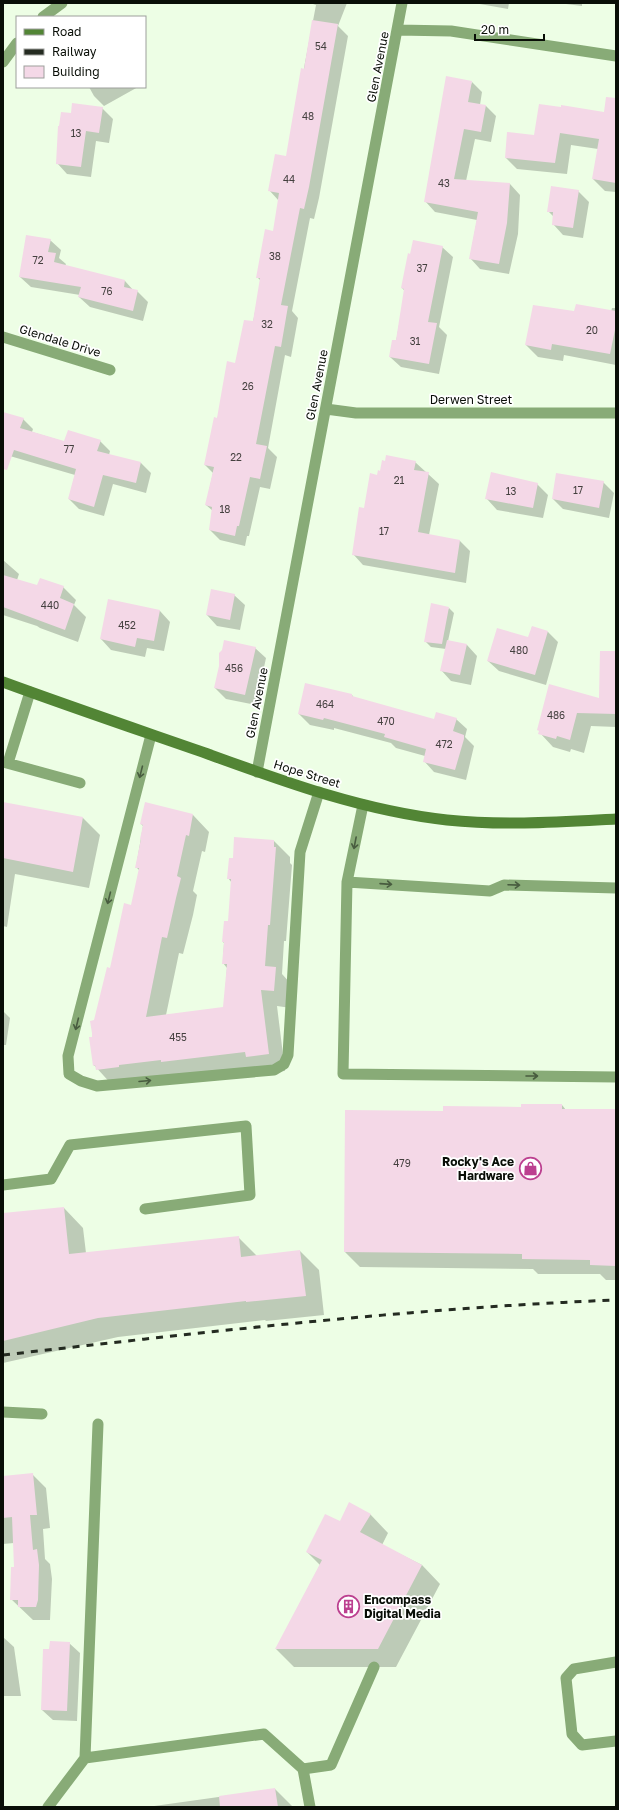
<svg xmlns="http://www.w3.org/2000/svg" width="619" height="1810" font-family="'Golos Text',sans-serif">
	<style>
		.shadow { fill: #0003 }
		.building { fill: #f4d8e7 }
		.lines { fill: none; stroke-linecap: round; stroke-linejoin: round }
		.service { stroke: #88ab77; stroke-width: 11 }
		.minor { stroke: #88ab77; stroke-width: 11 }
		.secondary { stroke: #528535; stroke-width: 11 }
		.rail { stroke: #242b21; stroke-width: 3; stroke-dasharray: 7 7; stroke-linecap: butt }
		.oneway { stroke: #485c3f }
		.labels { text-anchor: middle; stroke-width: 3.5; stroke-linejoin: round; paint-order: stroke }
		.number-label { font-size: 10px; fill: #44403f }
		.street-label { font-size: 12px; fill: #090e07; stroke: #fff }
		.poi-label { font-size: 12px; font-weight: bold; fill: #090e07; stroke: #fff; text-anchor: end }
	</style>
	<rect width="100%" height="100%" fill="#edfee5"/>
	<path class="shadow" d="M310,3H347L338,26L348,36L319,198L314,219L310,218L292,311L298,318L291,357L285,355L268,448L277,457L270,489L260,487L249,536H247L245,546L220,540L210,530L213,511L206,505L213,473L205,465L217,419L236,364L253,322L261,281L257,277L274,232L279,201L269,190L287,157L316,5Z
		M474,3H509L508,9Z
		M558,3H582V6Z
		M472,82L482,92L480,105L486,106L496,116L491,142L475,139L466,181L510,184L520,195L518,234L509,274L480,269L470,258L477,220L435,212L425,201Z
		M89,87H138L104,106L94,96Z
		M102,108L113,119L109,143L96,141L91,177L67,174L57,163L60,127L72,114Z
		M616,115V192L605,191L593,179L598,149L571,145L567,174L517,169L506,158L535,137Z
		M578,191L589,202L583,238L563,235L553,224L554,217L548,211Z
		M50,240L61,250L59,258L66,264L65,266L125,281L134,291H137L148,302L143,321L90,307L79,297L80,295L31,287L20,277Z
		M442,247L453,257L439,327L447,335L439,374L401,367L390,357L396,342L405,291L402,288Z
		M612,308H616V365L564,355L563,361L538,357L526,345L575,312H611Z
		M3,413L23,419L33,429L32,432L65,442L100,441L110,451L109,455L141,463L151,473L146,493L113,484L104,516L79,509L69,499L75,475L3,454Z
		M415,462L439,484L429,535L460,541L470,551L466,583L363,565L353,554L365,509L378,476Z
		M603,482L614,493L609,518L563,509L553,499Z
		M537,484L548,495L543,518L497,510L487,499Z
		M3,560L19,574L17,580L38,586L63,587L76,600L74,605L86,617L78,642L40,628L37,626L3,615Z
		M212,590L234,595L245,605L240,630L217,626L207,615Z
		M109,600L160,611L170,622L164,651L147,648L145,657L111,650L101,639Z
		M449,608L454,613L448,641L467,645L477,656L471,685L451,681L441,670L446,649L431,647L425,641Z
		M532,627L548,632L558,642L546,685L499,671L488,661L529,638Z
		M255,648L266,658L256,705L226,699L215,688Z
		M616,667V727L591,726L584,753L571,749L570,752L553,747L540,733L600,699Z
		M352,695L354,698L435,721L456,719L467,729L465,737L474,746L466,780L434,772L424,761L425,756L396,748L391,743L334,728V730L310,725L299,714Z
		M3,803L83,818L100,835L89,888L15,874L7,927L3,926Z
		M193,815L209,832L205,852L202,851L193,891L197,895L193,915L183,954L179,953L166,1015L224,1008L227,968L223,963L224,943L223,942L229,922L232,883L228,878L234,859L274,841L290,857V863L292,865L286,941H284L282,974L292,985L291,1008L277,1006L285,1071L113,1086L94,1065L92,1038L95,1021L132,906L140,871L136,867L143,826L141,824Z
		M3,1011L10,1018L6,1045H3Z
		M562,1105L566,1110H616V1280H606L600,1274H538L533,1269L360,1267L345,1252L444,1112Z
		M64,1208L83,1228L86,1253L238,1237L257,1256L300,1251L319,1270L324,1315L266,1321L265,1320L118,1337L3,1363V1215Z
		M32,1474L46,1488L50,1528L43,1529L45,1559L50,1564L52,1579L50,1620H33L11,1599L15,1568L14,1543L3,1544V1482Z
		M370,1514L388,1533L382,1545L422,1565L440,1584L396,1667H294L276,1649L320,1565L307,1552L340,1523Z
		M3,1637L14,1647L21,1696H3Z
		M69,1643L80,1653L77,1721L53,1720L42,1710L50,1650Z
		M275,1789L293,1807H147Z"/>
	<path class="building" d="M312,20L338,24L309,187L304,209L300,208L281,305L288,306L281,347L275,346L256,444L267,446L260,479L250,477L239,526H237L235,536L209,530L212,507L205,505L214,467L204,465L214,417L217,418L227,361L235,363L244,320L253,321L260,278H256L265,229L273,231L279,193L268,191L275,154L286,156L301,68L304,69Z
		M446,76L472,81L468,102L486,105L481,132L464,129L454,179L510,183L507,223L499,264L469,259L478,212L424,202Z
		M606,97L616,98V183L592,179L599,139L560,133L555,163L505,158L507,132L534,135L539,104L561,107V105L604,112Z
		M72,103L103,107L99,133L86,131L81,167L56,164L58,126H59L61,112L71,113Z
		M551,186L579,190L573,228L552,225L553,212H547Z
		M26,235L51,239L48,252L56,253L54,262L125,280L124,287L138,290L133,311L78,297L81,287L19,277Z
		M413,240L443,246L428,322L437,323L429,364L389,357L392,340H396L404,289L401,288L408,253L410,254Z
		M576,304L616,311V325L610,354L552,344L551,350L525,345L533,305L574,311Z
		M3,412L24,418L20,428L64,441L68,430L101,440L97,451L141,462L136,483L103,475L94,507L68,499L76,469L14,450L7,470L3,469Z
		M386,455L416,461L414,470L429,472L418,532L460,540L455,573L352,555L359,507L364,508L370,473L377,475L378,470L380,471L382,460L385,461Z
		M491,472L538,483L533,508L485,499Z
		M556,473L604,481L599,508L552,499Z
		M3,575L37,585L40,578L64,586L60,598L74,604L65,630L3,607Z
		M211,589L235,594L230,620L206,615Z
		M108,599L160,610L154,641L137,638L135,647L100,639Z
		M431,603L449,607L442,644L424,642Z
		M532,626L548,631L535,675L487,661L497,628L528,637Z
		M224,640L256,647L245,695L214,688L219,666V653L222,650Z
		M447,640L467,644L460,675L440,671Z
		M600,651H616V714L577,713L570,740L557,736L556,739L538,734L539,731L537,730L549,684L599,698Z
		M305,683L352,694V696L434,719L436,712L457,718L453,731L464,735V739L455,770L423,762L426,749L384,737L385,734L324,718L323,720L298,714Z
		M3,802L83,817L73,872L3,858Z
		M145,802L193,814L189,836L186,835L177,876L181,878L176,898L167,938L162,937L146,1017L223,1007L227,964H222L224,942H222L224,921H228L231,879H227L229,858H233L234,837L274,840V847H276L270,925H268L265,966L276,967L274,991L261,990L269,1054L246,1057L245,1052L161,1062V1060L119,1065V1067L96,1070L95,1065L93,1066L89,1037H92V1033L90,1021L94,1020L107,967L110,968L124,903L131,905L139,868H135L141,839H140L143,825L140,824Z
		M521,1104H562V1109H616V1266L590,1265V1260L522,1259V1254L344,1252L345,1110L443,1111V1106L521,1107Z
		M64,1207L69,1254L239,1236L241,1257L300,1250L306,1296L246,1302V1301L98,1318L3,1341V1213Z
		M33,1473L37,1515H30L33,1550L37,1549L39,1565L38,1600L36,1607H18V1600H10L11,1567H14L12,1517L3,1518V1476Z
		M349,1502L371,1514L360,1532L422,1565L378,1649H275L322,1560L306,1552L325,1514L340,1521Z
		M50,1641L70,1642L67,1711L41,1710L43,1649H49Z
		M275,1788L278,1807H220L219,1796Z"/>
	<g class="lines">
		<path class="service" d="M151,735L68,1056L69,1074L81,1081L97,1086L274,1070L284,1064L288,1055L300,852L319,792
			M3,762L80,783
			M8,763L30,692
			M363,805L347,882L343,1074L616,1077
			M347,882L490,891L504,885L616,888
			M3,1185L51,1179L70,1145L246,1126L250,1195L145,1209
			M616,1662L574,1669L566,1678L572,1734L582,1745L616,1741
			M85,1758L264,1734L303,1769L331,1765L374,1667
			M303,1769L310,1807
			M48,1807L85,1758L98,1424"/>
		<path class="minor" d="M43,17L62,3
			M398,30L451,31L616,56
			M3,62L17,43
			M3,337L110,370
			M326,409L356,413H616
			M257,772L402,3
			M3,1412L42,1414"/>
		<path class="secondary" d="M3,682C71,707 139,730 208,754C285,782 364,811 447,820C503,826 560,822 616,819"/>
		<path class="rail" d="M3,1355C207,1332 411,1308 616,1300"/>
	</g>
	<defs><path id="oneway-shaft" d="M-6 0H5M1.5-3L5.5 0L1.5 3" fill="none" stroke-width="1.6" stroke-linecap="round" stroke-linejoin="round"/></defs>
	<g class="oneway">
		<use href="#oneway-shaft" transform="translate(141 772) rotate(104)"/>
		<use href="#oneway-shaft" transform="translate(355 843) rotate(101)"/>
		<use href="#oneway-shaft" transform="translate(386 884) rotate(4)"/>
		<use href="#oneway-shaft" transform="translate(514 885) rotate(2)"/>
		<use href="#oneway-shaft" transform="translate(109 898) rotate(104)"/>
		<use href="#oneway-shaft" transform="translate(77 1024) rotate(104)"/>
		<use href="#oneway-shaft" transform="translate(532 1076)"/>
		<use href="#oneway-shaft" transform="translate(145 1081) rotate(-5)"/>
	</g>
	<defs>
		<symbol id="shop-ring" viewBox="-11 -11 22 22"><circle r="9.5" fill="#fff" stroke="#bc4090" stroke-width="1.5"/><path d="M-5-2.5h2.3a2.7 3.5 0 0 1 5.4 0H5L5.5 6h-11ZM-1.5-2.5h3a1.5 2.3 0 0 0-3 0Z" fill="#bc4090"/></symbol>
		<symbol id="building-ring" viewBox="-11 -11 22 22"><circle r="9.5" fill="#fff" stroke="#bc4090" stroke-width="1.5"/><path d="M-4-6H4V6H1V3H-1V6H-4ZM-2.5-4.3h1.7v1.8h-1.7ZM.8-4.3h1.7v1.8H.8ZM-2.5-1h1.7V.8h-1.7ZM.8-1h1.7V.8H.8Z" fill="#bc4090"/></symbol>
	</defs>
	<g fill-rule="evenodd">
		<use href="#shop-ring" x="518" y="1156" width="25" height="25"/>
		<use href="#building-ring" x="336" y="1594" width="25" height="25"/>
	</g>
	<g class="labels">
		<g class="number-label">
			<text x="321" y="50">54</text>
			<text x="308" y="120">48</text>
			<text x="76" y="137">13</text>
			<text x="289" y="183">44</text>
			<text x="444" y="187">43</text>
			<text x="275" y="260">38</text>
			<text x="38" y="264">72</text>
			<text x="422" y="272">37</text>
			<text x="107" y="295">76</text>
			<text x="267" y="328">32</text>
			<text x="592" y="334">20</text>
			<text x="415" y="345">31</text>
			<text x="248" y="390">26</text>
			<text x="69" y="453">77</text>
			<text x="236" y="461">22</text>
			<text x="399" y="484">21</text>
			<text x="578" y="494">17</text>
			<text x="511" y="495">13</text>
			<text x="225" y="513">18</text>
			<text x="384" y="535">17</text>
			<text x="50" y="609">440</text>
			<text x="127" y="629">452</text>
			<text x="519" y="654">480</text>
			<text x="234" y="672">456</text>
			<text x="325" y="708">464</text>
			<text x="556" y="719">486</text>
			<text x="386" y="725">470</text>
			<text x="444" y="748">472</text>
			<text x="178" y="1041">455</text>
			<text x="402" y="1167">479</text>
		</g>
		<g class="street-label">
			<text transform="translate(378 67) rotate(-79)" y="4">Glen Avenue</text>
			<text transform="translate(60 341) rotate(17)" y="4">Glendale Drive</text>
			<text transform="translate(317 385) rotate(-79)" y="4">Glen Avenue</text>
			<text x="471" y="404">Derwen Street</text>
			<text transform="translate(257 703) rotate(-79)" y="4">Glen Avenue</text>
			<text transform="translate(307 774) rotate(17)" y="4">Hope Street</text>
		</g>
		<g class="poi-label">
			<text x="514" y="1166">Rocky's Ace<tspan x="514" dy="14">Hardware</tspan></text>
			<text x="364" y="1604" text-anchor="start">Encompass<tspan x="364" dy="14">Digital Media</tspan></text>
		</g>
	</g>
	<rect width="619" height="1810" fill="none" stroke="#090e07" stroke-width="8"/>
	<rect x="16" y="16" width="130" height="72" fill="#ffffff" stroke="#9d9f9c"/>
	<rect x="24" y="29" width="20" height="6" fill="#528535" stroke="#9d9f9c"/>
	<text x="52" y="36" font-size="12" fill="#090e07">Road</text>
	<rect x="24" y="49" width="20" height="6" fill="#242b21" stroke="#9d9f9c"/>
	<text x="52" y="56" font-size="12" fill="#090e07">Railway</text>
	<rect x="24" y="66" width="20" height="12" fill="#f4d8e7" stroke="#9d9f9c"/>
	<text x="52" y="76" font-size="12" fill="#090e07">Building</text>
	<path d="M475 34v6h69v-6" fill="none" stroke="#090e07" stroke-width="2"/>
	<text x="481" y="34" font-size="12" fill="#090e07" stroke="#ffffff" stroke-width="3" paint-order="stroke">20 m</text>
</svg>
